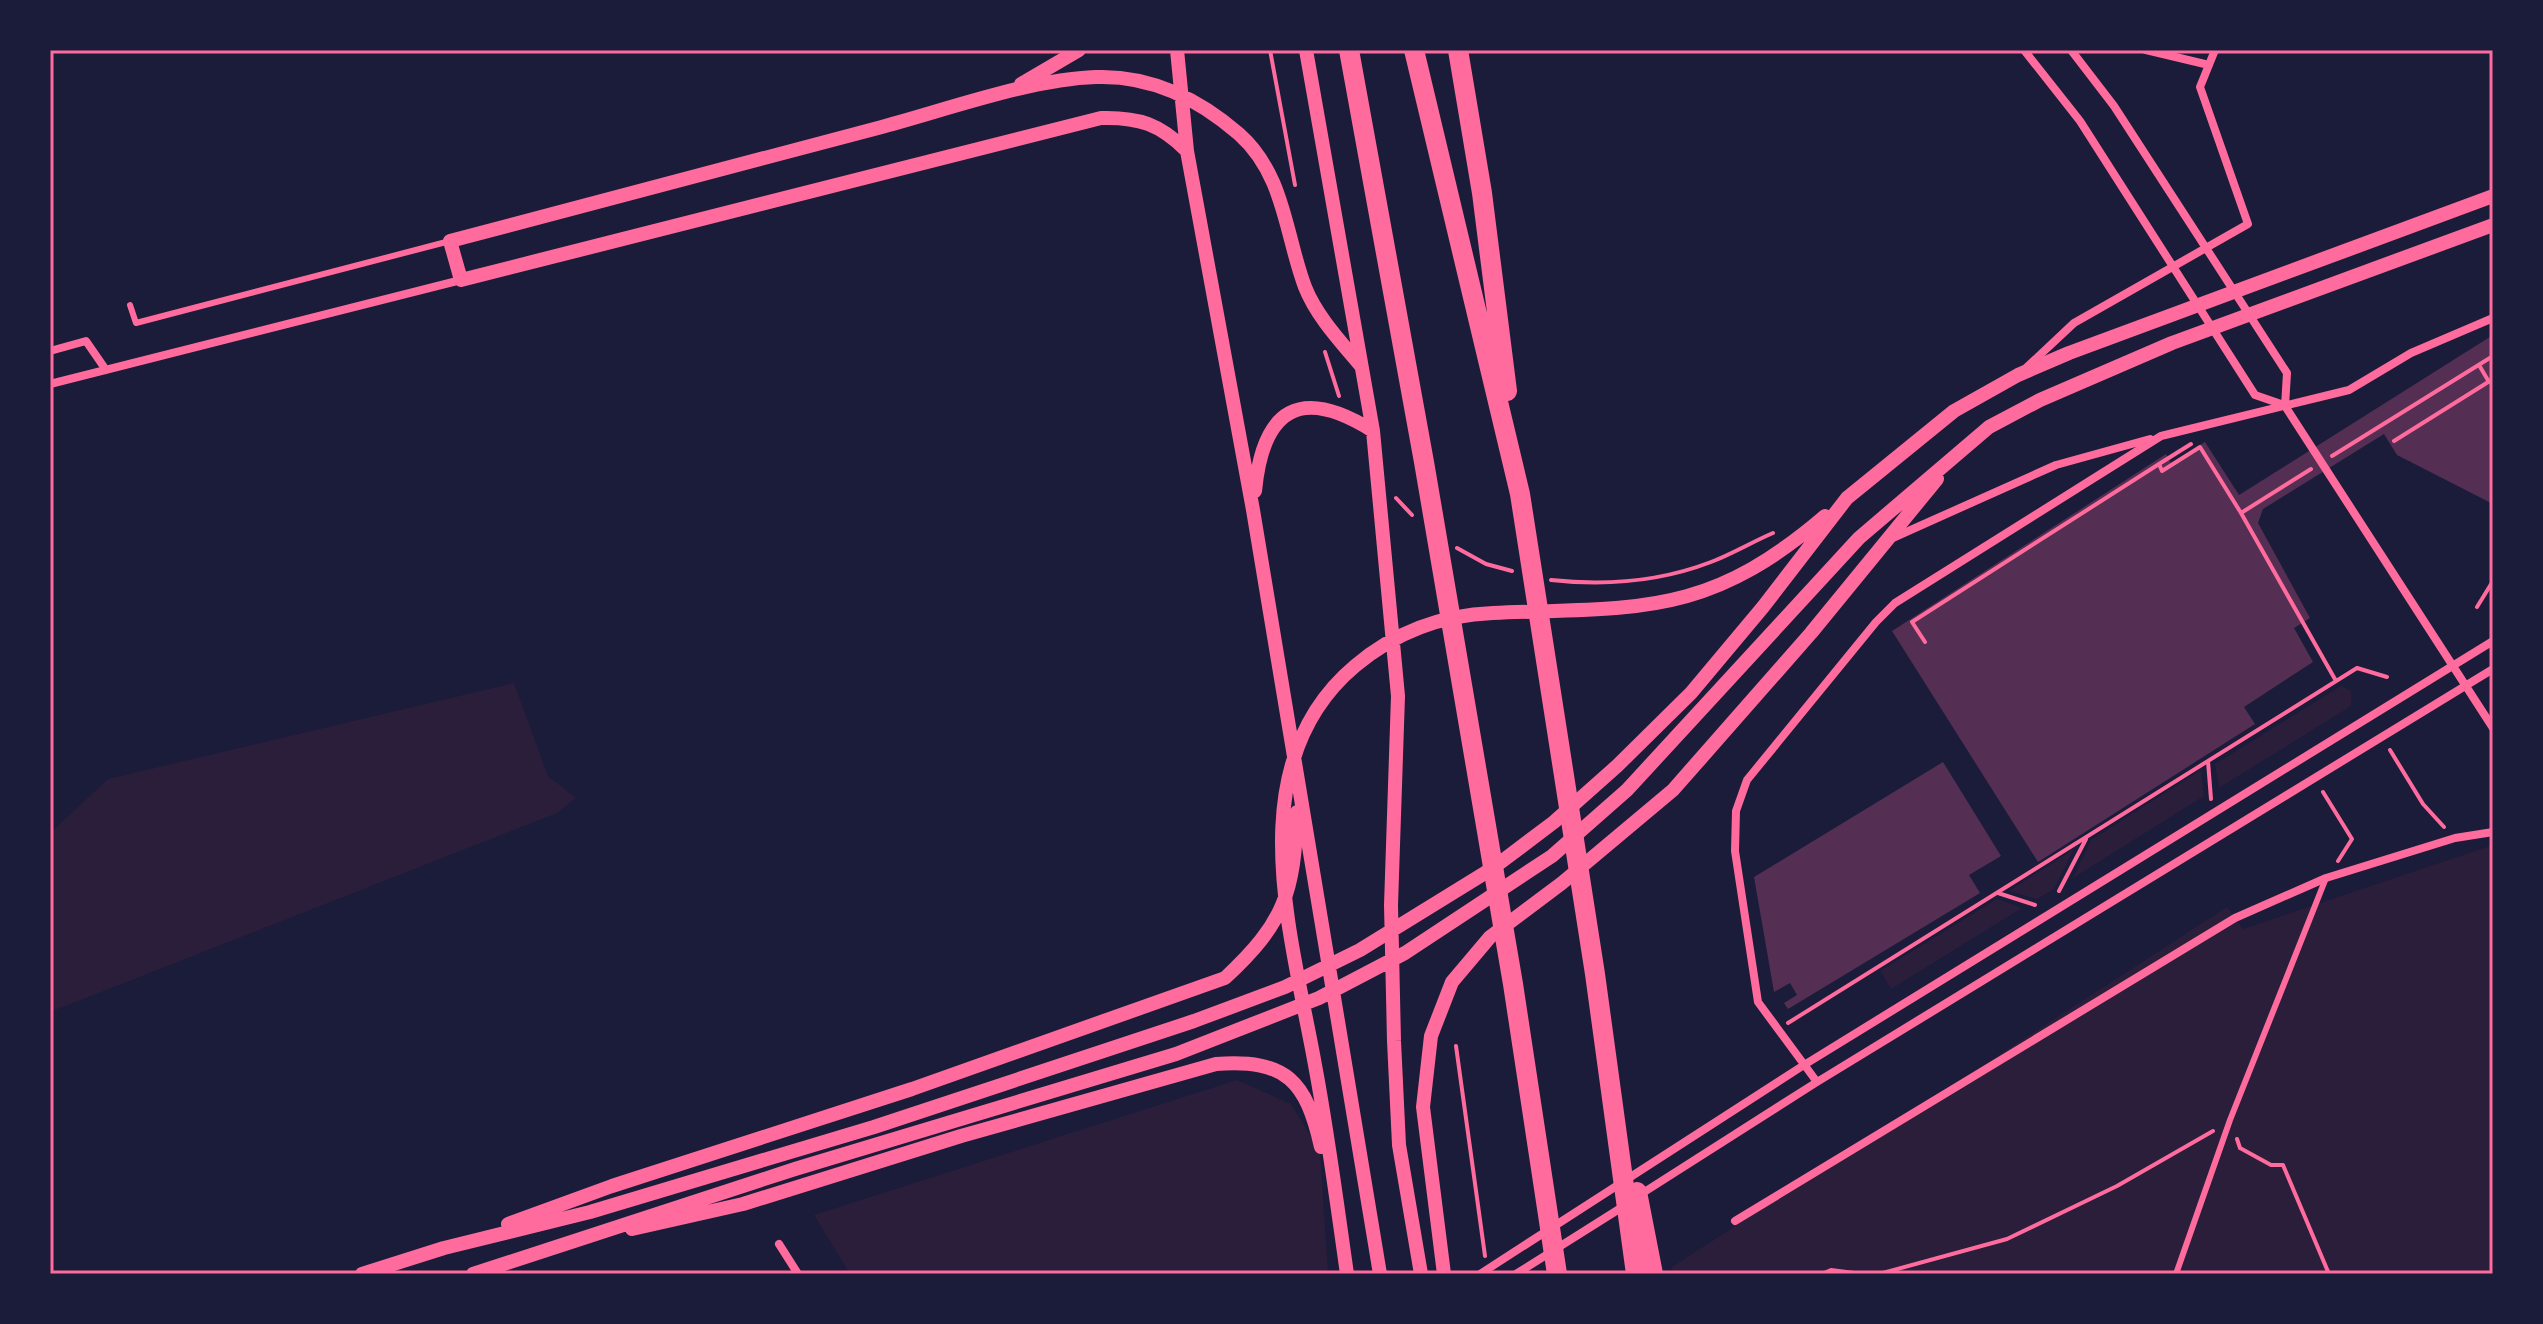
<svg xmlns="http://www.w3.org/2000/svg" width="2543" height="1324" font-family="'DejaVu Sans',sans-serif">
	<style>
		.green { fill: #2a1e3b }
		.building { fill: #542f53 }
		.lines { fill: none; stroke-linecap: round; stroke-linejoin: round }
		.path { stroke: #ff6b9d; stroke-width: 4 }
		.service { stroke: #ff6b9d; stroke-width: 6 }
		.minor { stroke: #ff6b9d; stroke-width: 8 }
		.tertiary { stroke: #ff6b9d; stroke-width: 14 }
		.motorway { stroke: #ff6b9d; stroke-width: 20 }
		.neatline { fill: none; stroke: #ff6b9d; stroke-width: 3 }
	</style>
	<rect width="100%" height="100%" fill="#1b1b3a"/>
	<path class="green" d="M514,683L548,776L576,798L557,813L50,1012V833L108,779Z
		M2341,686L2351,691V706L2219,788L2215,764Z
		M2201,770L2204,796L2073,878L2091,840Z
		M2493,845V1274H1673L1672,1267L2227,907L2243,929Z
		M2074,849L2054,889L2037,899L2009,891Z
		M1997,899L2022,908L1891,989L1880,971Z
		M1237,1080L1291,1104L1320,1152L1328,1274H850L814,1215Z"/>
	<path class="building" d="M2493,335V504L2397,455L2384,434L2263,509L2258,523L2310,618L2294,628L2313,662L2244,707L2255,724L2038,862L1892,631L2166,454L2171,463L2205,442L2239,495Z
		M1943,762L2001,856L1969,875L1980,893L1788,1009L1784,1003L1797,995L1790,983L1774,992L1754,877Z"/>
	<g class="lines">
		<path class="path" d="M1270,50L1295,185
			M1325,352L1339,396
			M2479,365L2489,382
			M2394,441L2493,379
			M2332,456L2493,356
			M2159,464L2191,444
			M2311,469L2241,513L2336,681
			M1396,498L1412,515
			M1457,548L1486,564L1512,571
			M1551,580C1606,586 1659,582 1711,562C1732,554 1752,542 1773,533
			M2477,607L2493,581
			M1925,642L1912,622L2159,464L2162,471L2200,447L2241,513
			M2390,750L2423,804L2444,827
			M2208,761L2211,799
			M2323,792L2352,839L2338,861
			M2059,891L2086,839
			M1998,893L2035,905
			M1788,1023L2357,668L2387,677
			M1456,1046L1485,1256
			M2237,1139L2240,1148L2271,1165H2283L2329,1274
			M1822,1274L1831,1270L1862,1274
			M1879,1274L2007,1239L2117,1186L2213,1131"/>
		<path class="service" d="M130,305L136,323L450,241
			M2176,1274L2230,1120L2326,878"/>
		<path class="minor" d="M2024,50L2080,121L2255,395L2284,405
			M2071,50L2114,106L2287,373L2285,406L2493,728
			M2146,50L2209,65
			M50,351L86,341L106,370
			M2026,368L2074,323L2248,224L2200,87L2215,50
			M50,384L461,280
			M1895,537L2056,465L2150,439
			M1817,1082L1758,1002L1735,851L1736,811L1747,780L1876,622L1895,603L2161,436L2349,390L2411,353L2493,318
			M1638,1196L1817,1082L2493,669
			M1735,1221L2235,918L2326,878L2455,838L2493,832
			M779,1244L798,1274
			M1480,1274L1804,1065L2493,641
			M1516,1274L1624,1206"/>
		<path class="tertiary" d="M1177,50L1187,151L1253,510L1380,1274
			M1306,50L1373,431L1398,696L1391,905L1394,1041L1399,1145L1421,1274
			M1021,84L1079,50
			M1187,151C1160,124 1139,117 1101,118L461,280L450,241C592,203 735,166 878,128C943,111 1030,79 1096,77C1150,75 1199,99 1239,134C1285,175 1285,234 1305,287C1317,317 1341,342 1361,366
			M1255,491C1263,409 1300,385 1373,431
			M508,1224L612,1186L912,1089L1225,978C1285,922 1294,893 1297,812
			M632,1229L743,1204L961,1136L1216,1064C1287,1059 1306,1081 1321,1147
			M362,1274L444,1248L590,1212L874,1127L1194,1021L1285,987L1360,950L1493,868L1554,822L1617,766L1691,693L1763,607L1847,498L1954,411L2018,375L2069,353L2493,196
			M473,1274L795,1169L1176,1054L1319,998L1405,953L1552,856L1627,790L1859,538L1989,427L2040,400L2172,343L2493,225
			M1347,1274C1337,1204 1328,1134 1315,1065C1292,936 1237,765 1355,666C1394,633 1441,615 1493,613C1639,607 1706,618 1825,516
			M1444,1274L1423,1107L1431,1036L1452,982L1490,937L1562,883L1673,790L1811,633L1937,479"/>
		<path class="motorway" d="M1349,50L1424,462L1513,984L1557,1274
			M1414,50L1520,494L1595,974L1636,1274
			M1458,50L1482,193L1507,391
			M1637,1192L1653,1274"/>
	</g>
	<rect width="2543" height="1324" fill="none" stroke="#1b1b3a" stroke-width="104"/>
	<rect x="52" y="52" width="2439" height="1220" class="neatline"/>
</svg>
